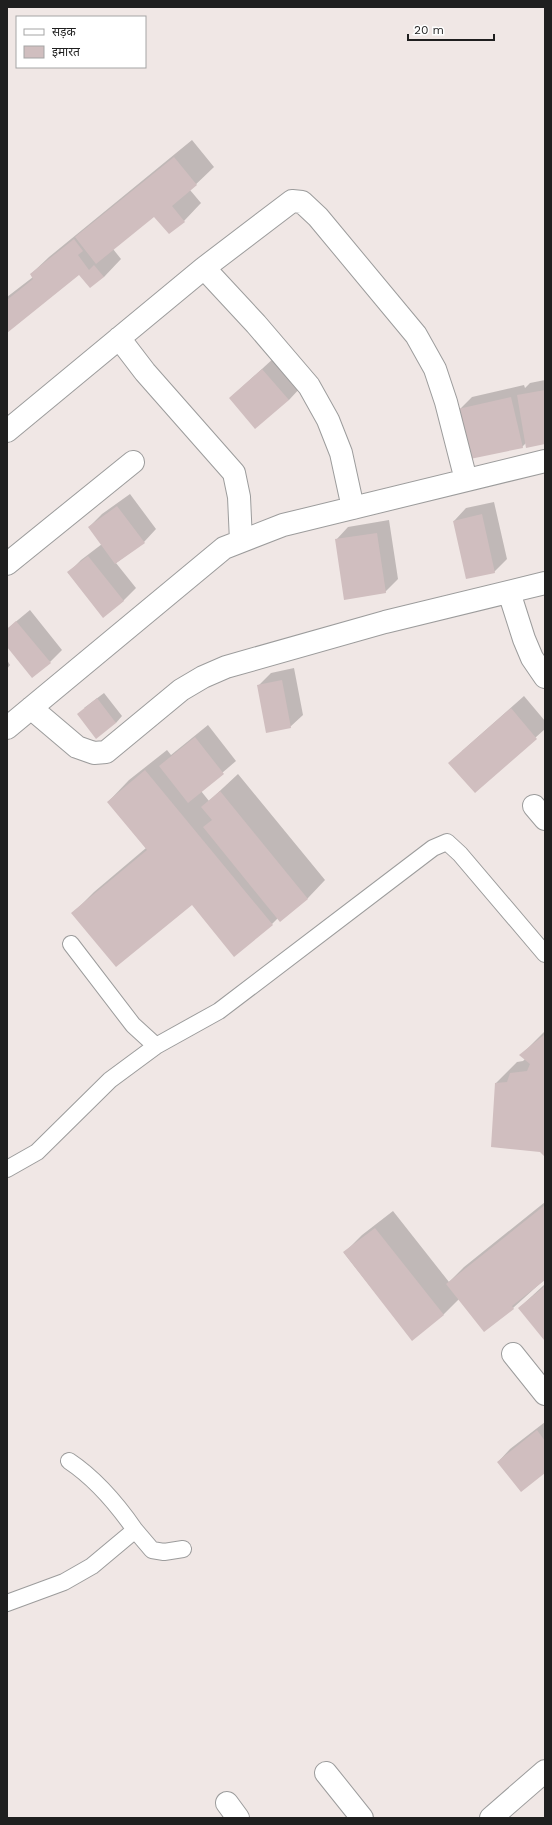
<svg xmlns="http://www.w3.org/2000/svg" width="552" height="1825" font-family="'Work Sans','Noto Sans Devanagari',sans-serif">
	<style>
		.shadow { fill: #0003 }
		.building { fill: #d0bebf }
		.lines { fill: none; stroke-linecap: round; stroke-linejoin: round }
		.lane-casing { stroke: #9c9c9c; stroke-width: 18 }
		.street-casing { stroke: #9c9c9c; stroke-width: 24 }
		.lane { stroke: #fff; stroke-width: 16 }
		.street { stroke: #fff; stroke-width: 22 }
	</style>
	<rect width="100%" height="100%" fill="#f0e7e5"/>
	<path class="shadow" d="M192,140L214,167L190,190L201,203L184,221L155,215L113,249L121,259L104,277L79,274L7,332V297L33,277L31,274L49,257Z
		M275,357L301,387L289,400L230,398Z
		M545,380V443H526L522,447L459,410L472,397L524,385L525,388L530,383Z
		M130,494L156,529L144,542L116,563L136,588L123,601L68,573L81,560L102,544L89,527L102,514Z
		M494,502L507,559L494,572L454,521L466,508Z
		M389,520L398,579L385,592L336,540L348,527Z
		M30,610L62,650L50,662L7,646V629Z
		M7,660L10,665L7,669Z
		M294,668L303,715L290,727L259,685L271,673Z
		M104,693L122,716L116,723L84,708Z
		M524,696L545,721V729L475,792L462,751Z
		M208,725L236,761L201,791L209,801L238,774L325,880L308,898L280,921L278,918L272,924L192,904L73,913L94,892L146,848L108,802L129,780L167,750L171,755Z
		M545,1031V1155L496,1083L517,1062L523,1061L525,1059L521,1055Z
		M545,1202V1279L513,1308L459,1299L444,1314L412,1339L344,1253L362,1235L393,1211L449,1282L464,1267Z
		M545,1284V1338L519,1308Z
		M545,1422V1472L498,1462L510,1449Z"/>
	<path class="building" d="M174,157L197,185L172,206L185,222L169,234L154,217L96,264L75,237Z
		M74,239L83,251L78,255L89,270L94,265L104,277L90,288L79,275L7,333V300L33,279L30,274Z
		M262,369L289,400L255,429L229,398Z
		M545,390V444L526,448L517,395Z
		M511,397L523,448L470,459L458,409Z
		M117,506L145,543L115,564L88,527Z
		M482,514L495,573L466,579L453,521Z
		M377,533L386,593L344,600L335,539Z
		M88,556L124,601L103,618L67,572Z
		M16,621L51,663L32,678L7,647V629Z
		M282,680L291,728L266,733L257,685Z
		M97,698L116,723L96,739L77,714Z
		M511,708L537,739L475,793L448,763Z
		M195,737L224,774L188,803L159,766Z
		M145,770L273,925L234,957L192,905L116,967L71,913L147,850L107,802Z
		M220,791L308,899L280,922L203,827L212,820L201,807Z
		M544,1035L545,1157L540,1152L491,1147L495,1083L507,1082L510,1073L527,1071L530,1064L519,1055Z
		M545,1205V1280L512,1306L514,1309L484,1332L446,1284Z
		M375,1228L444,1315L412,1341L343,1252Z
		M545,1286V1339L544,1340L518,1308Z
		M537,1430L545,1441V1473L521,1492L497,1462Z"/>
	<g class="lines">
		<defs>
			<path id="lane" d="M71,944L133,1025L156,1046
				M7,1169L37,1152L110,1080L156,1046L219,1011L433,848L447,842L460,854L545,954
				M69,1461C96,1479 117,1504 135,1530
				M7,1603L64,1582L92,1566L135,1530L152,1550L164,1552L183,1549"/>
			<path id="street" d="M204,268L256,324L309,386L328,420L341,453L353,508
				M119,338L145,372L234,473L239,497L241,541
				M7,431L204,268L292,201L302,202L318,217L416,335L435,369L446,402L466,480
				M7,564L133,462
				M509,592L524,639L532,658L545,677
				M31,708L77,747L94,753L106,752L181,690L203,677L226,667L385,622L545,583
				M7,728L224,548L283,525L545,461
				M534,806L545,819
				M513,1354L545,1394
				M326,1773L362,1818
				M227,1803L238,1818
				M491,1818L545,1771"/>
		</defs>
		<use href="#lane" class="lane-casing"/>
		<use href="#street" class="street-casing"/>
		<use href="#lane" class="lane"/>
		<use href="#street" class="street"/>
	</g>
	<rect width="552" height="1825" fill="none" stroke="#1f1f1f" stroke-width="16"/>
	<rect x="16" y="16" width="130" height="52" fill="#ffffff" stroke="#a5a5a5"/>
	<rect x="24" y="29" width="20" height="6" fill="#ffffff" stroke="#a5a5a5"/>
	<text x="52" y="36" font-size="12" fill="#1f1f1f">सड़क</text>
	<rect x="24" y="46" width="20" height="12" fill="#d0bebf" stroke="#a5a5a5"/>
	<text x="52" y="56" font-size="12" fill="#1f1f1f">इमारत</text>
	<path d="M408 34v6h86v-6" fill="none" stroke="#1f1f1f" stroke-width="2"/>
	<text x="414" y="34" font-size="12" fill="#1f1f1f" stroke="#ffffff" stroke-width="3" paint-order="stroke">20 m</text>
</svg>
